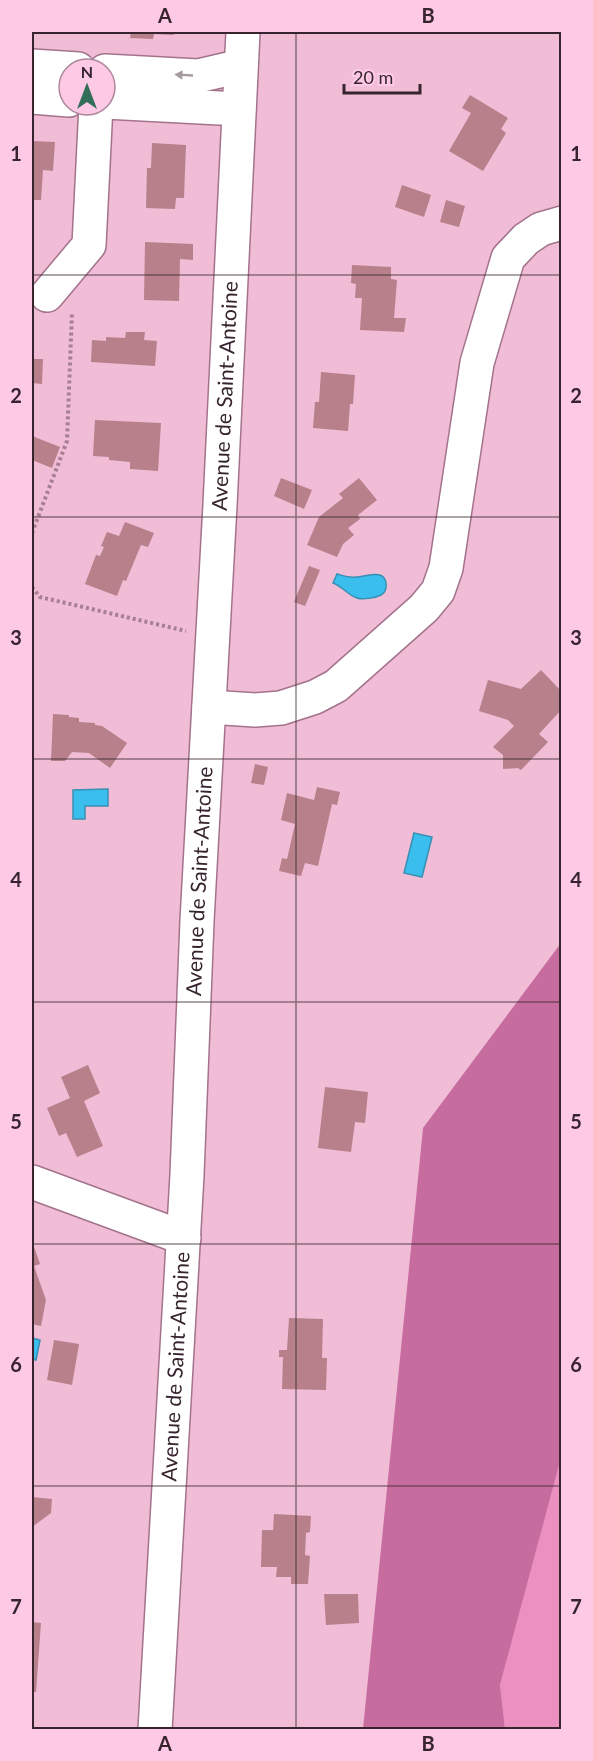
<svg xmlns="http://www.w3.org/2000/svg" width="593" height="1761" font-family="Lato,sans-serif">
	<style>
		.green { fill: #eb90c1 }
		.forest { fill: #c76c9e }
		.water { fill: #39beed; stroke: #3890b4; stroke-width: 1.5 }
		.building { fill: #b7808a }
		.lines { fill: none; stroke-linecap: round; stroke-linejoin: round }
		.minor-casing { stroke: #a3738c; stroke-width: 36 }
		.path { stroke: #a67f93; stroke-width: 4; stroke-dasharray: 3 3; stroke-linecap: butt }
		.minor { stroke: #fff; stroke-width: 33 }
		.oneway { fill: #a59ca1 }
		.grid { fill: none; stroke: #37242e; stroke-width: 1.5; stroke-opacity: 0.55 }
		.labels { text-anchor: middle; stroke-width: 4.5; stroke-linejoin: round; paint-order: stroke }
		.street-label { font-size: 21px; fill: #37242e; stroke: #fec9e4 }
		.neatline { fill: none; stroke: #37242e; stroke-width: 2 }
		.grid-label { font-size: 20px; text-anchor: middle; font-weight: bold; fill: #37242e }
	</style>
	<rect width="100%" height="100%" fill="#f0bcd6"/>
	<path class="green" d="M559,1464L561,1465V1729H505L500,1685Z"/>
	<path class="forest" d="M561,943V1465H559L500,1685L505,1729H363L423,1128Z"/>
	<path class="water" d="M337,574C344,576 349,578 356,577C363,577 373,573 380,575C388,578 388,591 381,595C375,598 363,600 357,598C349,596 342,586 333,583Z
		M108,789V806H85V819H73V790Z
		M414,833L432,837L422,877L404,873Z
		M32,1338L40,1340L36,1360L32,1359Z"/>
	<path class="building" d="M131,32H173L174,35L154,34L153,39L130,38Z
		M470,95L508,118L501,129L506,133L483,171L449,151L471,113L462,108Z
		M32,141L55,142L53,171L43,170L41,200H32Z
		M152,143L186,145L184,198H176L175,209L146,208L147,168H151Z
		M402,185L431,195L424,217L395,207Z
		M446,200L465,206L459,227L440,222Z
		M145,242L193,244V260L180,259L179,301L144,300Z
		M352,265L391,267V279L397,280L394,318H406L404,332L360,330L362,298H355L356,284L351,283Z
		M126,332H145L144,340L157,341L155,366L91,362L92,340L106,341V337L125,338Z
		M32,359H43L42,384L32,383Z
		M321,372L355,375L353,404H350L348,431L313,428L315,402H319Z
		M95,420L161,423L158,471L130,469V462L109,460V457L93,456Z
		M32,436L60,447L52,468L32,460Z
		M281,478L312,490L304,509L274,496Z
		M359,478L377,500L358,515L360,519L348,528L354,535L343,544L337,557L307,545L319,517L343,498L339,494Z
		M125,522L154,533L148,547L141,545L126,581L123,580L117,596L85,584L96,555L100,556L104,547L101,546L107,532L119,536Z
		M309,566L320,570L305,606L294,602Z
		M541,670L561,691V710L539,734L548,742L521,770L518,768L503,769V755L493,747L514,726L508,720L479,711L488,680L521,689Z
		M53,714L69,715V717L79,718V722L95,723V725L102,726L127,743L110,768L89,753L72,752L65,761H51Z
		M255,764L268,767L264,785L251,783Z
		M317,787L340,792L337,805L332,804L318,866L305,863L301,876L279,871L282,858L287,859L295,824L281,820L287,793L314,800Z
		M88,1065L100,1093L84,1101L103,1146L77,1157L66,1133L59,1136L47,1108L70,1098L61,1077Z
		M325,1087L368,1092L365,1123L355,1122L351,1152L318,1148Z
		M32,1241L40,1264L34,1266L46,1300L41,1326L32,1324Z
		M289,1318L323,1319L322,1358H327L326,1390L282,1389L283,1357H279V1350H287Z
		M54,1340L79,1344L72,1385L47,1380Z
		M32,1497L52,1499L51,1513L32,1527Z
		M274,1514L311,1516L310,1532L306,1533L305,1555L310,1556L308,1584H291V1577H276L277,1567H261L262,1530H273Z
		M324,1594H358L359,1623L326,1625Z
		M32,1622L41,1623L36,1692H32Z"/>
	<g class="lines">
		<defs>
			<g id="minor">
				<path d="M32,66L78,69"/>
				<path d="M105,71L198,76L241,66"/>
				<path d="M32,97L69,100"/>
				<path d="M105,102L239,109"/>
				<path d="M47,295L89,245L96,105"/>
				<path d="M209,707L255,710L281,708L315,697L336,686L424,608L438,591L446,568L477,363L508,258L526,239L541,229L562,223"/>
				<path d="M32,1182L184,1238"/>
				<path id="s1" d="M155,1730L187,1175L197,921L220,505L243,32"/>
			</g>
		</defs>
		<use href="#minor" class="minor-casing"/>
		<path class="path" d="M32,533L67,441L72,312
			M32,587L40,597L186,631"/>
		<use href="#minor" class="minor"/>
	</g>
	<defs><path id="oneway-solid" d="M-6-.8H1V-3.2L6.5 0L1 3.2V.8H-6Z" transform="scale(1.5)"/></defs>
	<use class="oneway" href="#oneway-solid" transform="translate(184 75) rotate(-177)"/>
	<path class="grid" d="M296,32V1730M32,275H562M32,517H562M32,759H562M32,1002H562M32,1244H562M32,1486H562"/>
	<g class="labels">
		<g class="street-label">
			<text dy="7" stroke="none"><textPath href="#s1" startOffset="1336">Avenue de Saint-Antoine</textPath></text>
			<text dy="7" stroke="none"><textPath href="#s1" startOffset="850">Avenue de Saint-Antoine</textPath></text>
			<text dy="7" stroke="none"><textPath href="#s1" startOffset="364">Avenue de Saint-Antoine</textPath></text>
		</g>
	</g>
	<rect width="593" height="1761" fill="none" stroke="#fec9e4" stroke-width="66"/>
	<g transform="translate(87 87)"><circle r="28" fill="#fec9e4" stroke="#ae879b" stroke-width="1.5"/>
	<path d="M0-4.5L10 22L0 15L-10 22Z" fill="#326e58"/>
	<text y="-9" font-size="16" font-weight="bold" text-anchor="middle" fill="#37242e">N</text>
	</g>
	<path d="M344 84v9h76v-9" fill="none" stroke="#37242e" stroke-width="3"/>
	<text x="353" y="84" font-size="18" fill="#37242e" stroke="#fec9e4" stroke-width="4.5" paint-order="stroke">20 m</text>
	<rect x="33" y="33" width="527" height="1695" class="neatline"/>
	<g class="grid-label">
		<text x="165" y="23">A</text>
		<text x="428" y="23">B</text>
		<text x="16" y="161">1</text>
		<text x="576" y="161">1</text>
		<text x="16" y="403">2</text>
		<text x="576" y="403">2</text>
		<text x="16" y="645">3</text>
		<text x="576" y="645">3</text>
		<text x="16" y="887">4</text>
		<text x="576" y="887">4</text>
		<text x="16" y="1129">5</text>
		<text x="576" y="1129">5</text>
		<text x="16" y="1372">6</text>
		<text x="576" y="1372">6</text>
		<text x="16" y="1614">7</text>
		<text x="576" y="1614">7</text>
		<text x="165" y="1751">A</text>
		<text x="428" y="1751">B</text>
	</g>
</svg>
